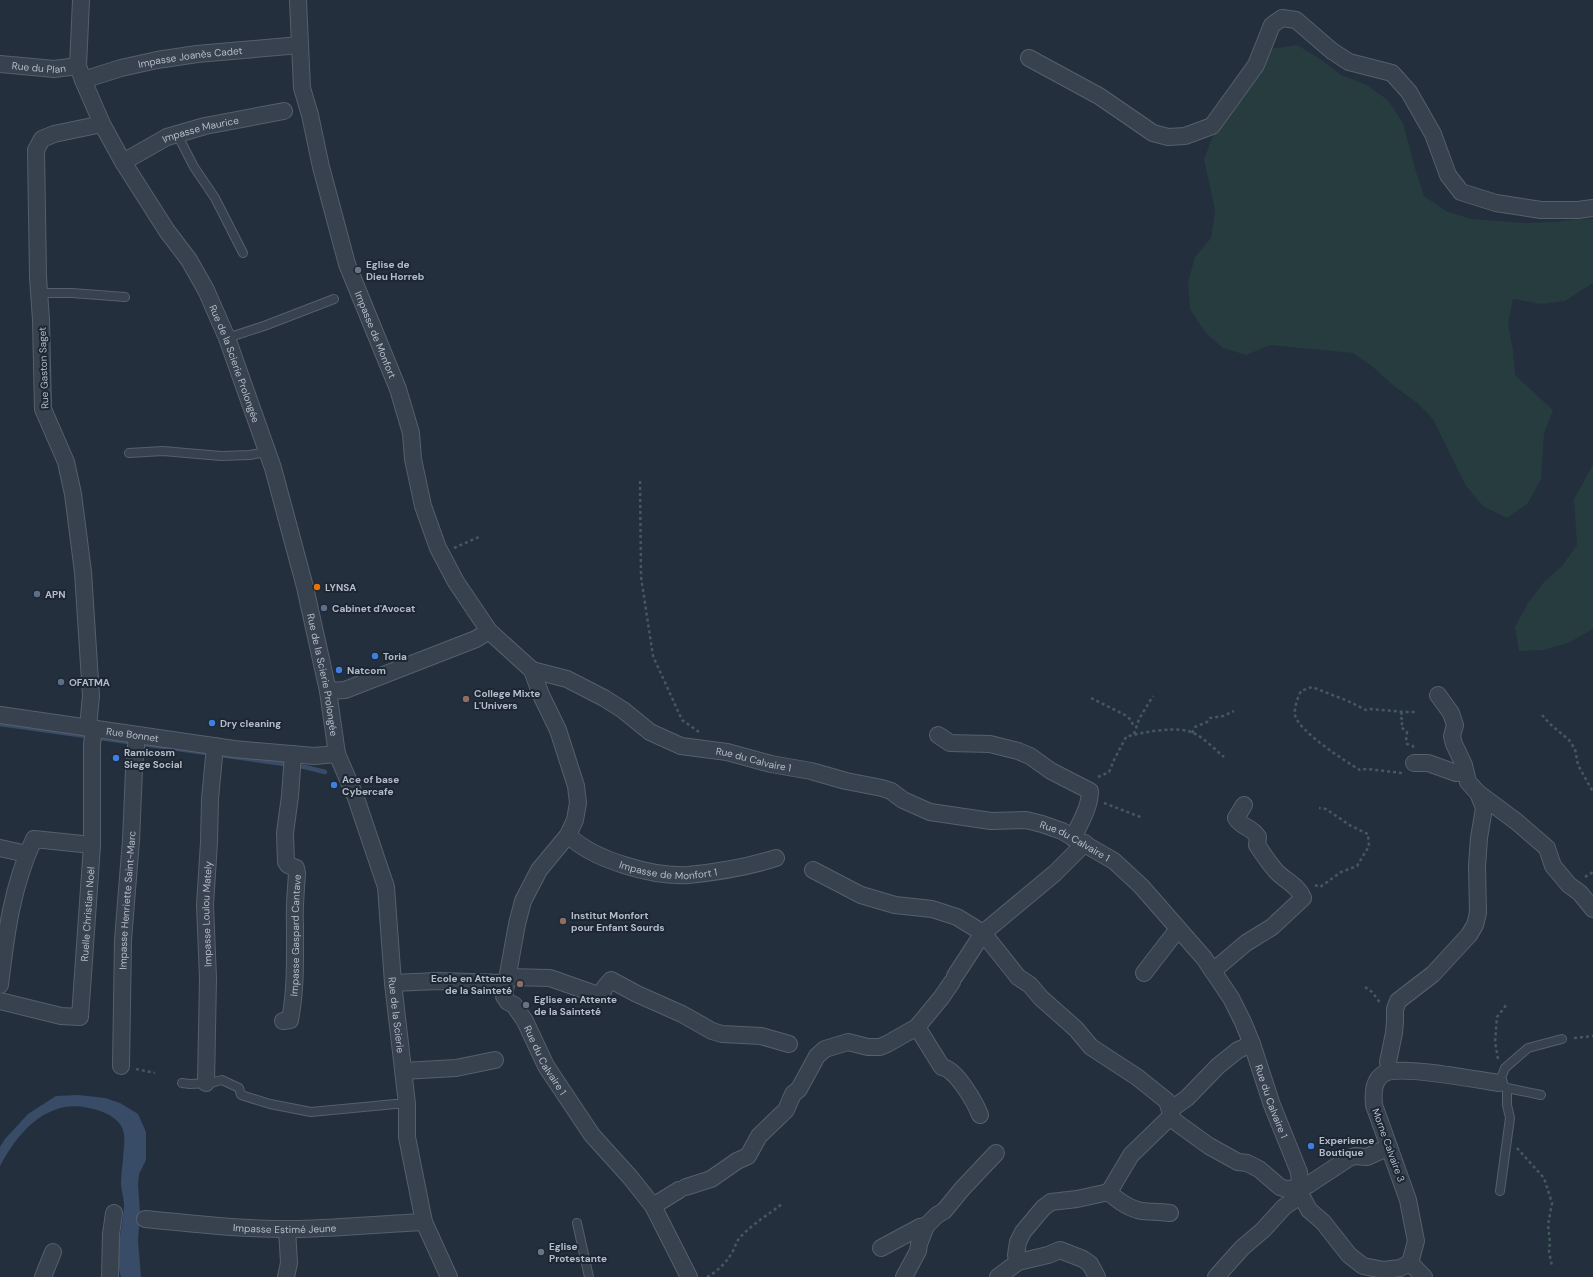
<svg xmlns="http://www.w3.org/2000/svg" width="1593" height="1277" font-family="'DM Sans',sans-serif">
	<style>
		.green { fill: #263c3f }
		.water { fill: #394c67 }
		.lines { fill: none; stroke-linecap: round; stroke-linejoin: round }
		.stream { stroke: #394c67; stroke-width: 4.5 }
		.lane-casing { stroke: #565f6c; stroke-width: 10 }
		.street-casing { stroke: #565f6c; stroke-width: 18 }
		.path { stroke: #44595c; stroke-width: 2.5; stroke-dasharray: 3 3; stroke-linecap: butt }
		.lane { stroke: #38414e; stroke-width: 8 }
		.street { stroke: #38414e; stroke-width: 16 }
		.worship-dot { fill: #6b7280; stroke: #1d2633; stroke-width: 1.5 }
		.food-dot { fill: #e8710a; stroke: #1d2633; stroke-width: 1.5 }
		.service-dot { fill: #5c6f8a; stroke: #1d2633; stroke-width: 1.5 }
		.shop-dot { fill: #3f7fe0; stroke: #1d2633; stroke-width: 1.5 }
		.education-dot { fill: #8d6e63; stroke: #1d2633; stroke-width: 1.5 }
		.labels { text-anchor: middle; stroke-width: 4; stroke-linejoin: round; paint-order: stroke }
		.street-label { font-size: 10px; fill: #b4bcc9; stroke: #1d2633 }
		.poi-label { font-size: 10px; font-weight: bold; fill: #b4bcc9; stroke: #1d2633; text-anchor: start }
	</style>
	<rect width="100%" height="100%" fill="#242f3e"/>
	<path class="green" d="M1297,45L1319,58L1341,75L1365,84L1388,100L1403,123L1416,172L1424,196L1446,211L1471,219L1524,223L1554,222L1579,219H1593V283L1565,301L1541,304L1513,299L1508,324L1513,350L1515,375L1553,410L1544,433L1541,479L1528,503L1507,518L1483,506L1466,486L1433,419L1416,402L1394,386L1373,367L1353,353L1270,345L1246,355L1223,348L1205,332L1190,309L1188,282L1195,257L1211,238L1215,210L1204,159L1213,136L1229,116L1253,69L1271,49Z
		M1593,465V629L1570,642L1544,650L1519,651L1515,627L1528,603L1544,582L1562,566L1577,545L1574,499Z"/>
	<path class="water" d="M78,1095L105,1098L120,1103L138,1114L146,1132V1160L139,1174L138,1185L140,1212L138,1241L141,1277H121C114,1253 123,1229 124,1205C124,1198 121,1191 121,1184C121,1176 122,1168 123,1160C123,1150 126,1140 123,1130C117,1111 81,1104 65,1107C34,1113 14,1140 0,1166V1147L5,1139L28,1114L56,1096Z"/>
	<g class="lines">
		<path class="stream" d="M0,724L305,767L325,772"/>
		<defs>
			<path id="lane" d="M177,134L194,167L215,198L243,253
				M39,293H72L125,297
				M227,338L264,326L334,299
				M129,453L163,451L221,456L250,455L267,452
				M182,1083L190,1084L210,1083L222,1080L239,1088L241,1095L270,1104L311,1112L395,1104H407
				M1541,1095L1507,1088L1499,1083L1505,1068L1528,1048L1562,1039
				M1500,1191L1510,1118L1507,1105V1088
				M577,1223L589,1277"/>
			<g id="street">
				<path id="s1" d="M81,0L78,66L83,80L102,124L123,162L167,231L189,260L206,290L227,338L273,468L305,587L328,691L337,754L356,798L386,887L393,983L407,1104V1137L424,1222L449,1277"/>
				<path id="s2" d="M298,0L302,88L310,115L321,167L347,264L398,389L411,433L413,459L423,506L438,548L456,582L489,631L532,670L541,695L558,730L576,786L578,803L575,820L568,835L539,870L523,901L517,924L504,996L508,1002L514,1005L525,1021L546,1066L592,1135L630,1177L653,1206L689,1277"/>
				<path d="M1029,58L1099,96L1153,133L1168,137L1185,136L1212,126L1256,65L1272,25L1282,18L1296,20L1332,51L1349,62L1392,73L1409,92L1433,134L1448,175L1461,192L1496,203L1541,210H1578L1593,208"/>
				<path id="s3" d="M0,64L54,69L78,66"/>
				<path id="s4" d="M83,80L121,68L157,60L197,54L300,45"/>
				<path id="s5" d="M123,162L167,137L205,126L284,111"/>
				<path id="s6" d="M532,670L567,679L604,698L623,710L650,732L681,746L727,752L771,764L811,771L846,781L882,788L891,791L903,800L930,812L991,821L1026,820L1042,824L1062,831L1114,861L1141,886L1204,958L1231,998L1243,1022L1252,1044L1272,1105L1299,1172L1301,1195L1309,1210L1323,1222L1349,1255L1363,1266L1384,1270L1400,1268L1410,1263"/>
				<path d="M328,691L345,690L476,639L489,631"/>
				<path d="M1438,695L1451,713L1455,725L1452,736L1454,744L1464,765L1468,782L1478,793L1517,822L1547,848L1553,866L1569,885L1580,893L1593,909"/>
				<path id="s7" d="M0,715L234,749L314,756L337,754"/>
				<path d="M88,727L91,696L83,572L73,494L66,462L43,409L41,320L38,277L36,150L42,139L54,134L102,124"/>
				<path d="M938,735L950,743L990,744L1018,751L1030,756L1051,771L1090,791C1090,807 1080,823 1073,838"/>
				<path d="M1414,763H1428L1456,773L1465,772"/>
				<path id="s8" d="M568,835C593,860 653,877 688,875C718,872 748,867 776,858"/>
				<path d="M0,848L27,854"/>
				<path d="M813,870L861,895L895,905L932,909L957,917L983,933L1055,873L1085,843"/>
				<path d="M1213,971L1246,943L1272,927L1303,898C1298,885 1285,881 1276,871C1269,863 1263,854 1257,845L1258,837C1252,827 1241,827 1236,818L1244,805"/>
				<path d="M1144,973L1178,929"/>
				<path d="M955,976L983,933L1018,977L1030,985L1041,998L1076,1029L1091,1047L1137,1077L1167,1101L1173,1120L1209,1146L1238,1162L1247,1163L1259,1169L1280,1187L1286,1189L1301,1188L1308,1185L1349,1158L1355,1156L1367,1157L1389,1147"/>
				<path d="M507,977L550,978L601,996L605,987L611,980L637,994L682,1014L712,1031L722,1034L761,1036L789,1044"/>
				<path d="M393,983L437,981L506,983"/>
				<path d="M0,985C6,934 12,886 34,839L92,845"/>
				<path id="s9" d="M0,1001L61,1016L80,1017L92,845V744L94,728"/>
				<path id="s10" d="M283,1021L290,1020C296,988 295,958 295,925C294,908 296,890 297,873L296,868L288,865L286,862L285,833L290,796L293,754"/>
				<path d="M917,1027L940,1064L942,1067C956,1069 975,1102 980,1115"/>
				<path id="s11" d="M121,1066L123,940L131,840L134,770L137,735"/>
				<path d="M403,1071L456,1068L495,1060"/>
				<path d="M1390,1071L1388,1062L1394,1033L1395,1021V1009L1398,1001L1433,974L1469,935L1475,925L1478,913L1477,866L1479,838L1484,808L1478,793"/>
				<path id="s12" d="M206,1083L208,978L205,905L209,842L210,799L215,746"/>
				<path d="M1170,1110L1187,1098L1218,1066L1238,1050L1252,1044"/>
				<path d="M686,1187L711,1179L737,1161L748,1156L759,1136L786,1110L793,1094L799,1089L817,1056L825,1049L848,1042L868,1047H880L887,1044L917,1027L941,998L952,982"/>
				<path d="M1109,1192C1113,1197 1117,1199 1121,1202C1141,1215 1148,1210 1170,1213"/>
				<path d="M653,1206L679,1190"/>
				<path id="s13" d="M145,1219C196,1224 248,1230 299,1229C341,1228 382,1224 424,1222"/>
				<path d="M881,1248L920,1227L926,1226"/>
				<path d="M1018,1262L1016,1255L1018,1242L1023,1232L1043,1208L1051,1202L1077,1199L1109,1192L1131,1155L1167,1120H1173"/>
				<path d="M1410,1263L1416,1241L1408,1200L1374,1105C1373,1093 1373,1079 1385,1073C1402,1065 1478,1080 1499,1083"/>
				<path d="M1410,1263L1424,1277"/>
				<path d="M43,1277L53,1252"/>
				<path d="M110,1277L111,1234L114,1213"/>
				<path d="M286,1277L289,1263L287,1229"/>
				<path d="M904,1277L918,1251L919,1244L926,1226L937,1215L944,1211L962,1189L996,1153"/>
				<path d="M998,1277L1018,1262L1048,1255L1060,1250L1083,1259L1090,1264L1097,1277"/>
				<path d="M1216,1277L1242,1248L1263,1230L1284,1207L1301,1195"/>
			</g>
		</defs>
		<use href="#lane" class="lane-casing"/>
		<use href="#street" class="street-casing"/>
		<path class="path" d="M640,481L641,577L653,656L682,720L699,732
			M454,548L481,536
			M1091,698L1125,715L1131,720L1133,725L1136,727
			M1402,712L1400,717L1403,720L1401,727L1407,732L1406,741L1407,744L1413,746V748
			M1542,715L1550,724L1569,740L1575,749L1578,765L1593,792
			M1192,733L1195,727L1207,722L1210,718L1223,716L1234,711
			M1134,734L1139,719L1153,696
			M1402,773L1367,769L1360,770C1345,761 1298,731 1295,715C1294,707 1298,697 1301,691L1312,687L1348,701L1366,710L1370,709L1404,712H1416
			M1098,777L1109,772L1114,760L1126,737C1141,732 1173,727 1188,731C1202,735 1213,748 1224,757
			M1104,803L1143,818
			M1585,877L1593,872
			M1315,885L1320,887L1341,872L1357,866L1369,846L1368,834L1351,826L1326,809L1319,808
			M1365,987L1372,992L1381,1004
			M1574,1038L1593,1036
			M1498,1059L1495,1042L1497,1017L1507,1004
			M136,1069L155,1073
			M1517,1148L1544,1178L1552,1203L1548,1225L1550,1242L1549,1252L1552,1266
			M707,1277C718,1271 727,1262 733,1251C735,1247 736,1243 738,1240C749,1226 768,1215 782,1204"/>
		<use href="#lane" class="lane"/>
		<use href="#street" class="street"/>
	</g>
	<g class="worship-dot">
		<circle cx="358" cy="270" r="4"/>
		<circle cx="526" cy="1005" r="4"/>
		<circle cx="541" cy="1252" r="4"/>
	</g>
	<circle class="food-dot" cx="317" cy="587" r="4"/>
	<g class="service-dot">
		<circle cx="37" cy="594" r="4"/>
		<circle cx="324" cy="608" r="4"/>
		<circle cx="61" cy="682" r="4"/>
	</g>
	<g class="shop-dot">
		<circle cx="375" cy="656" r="4"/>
		<circle cx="339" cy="670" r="4"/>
		<circle cx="212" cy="723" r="4"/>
		<circle cx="116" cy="758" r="4"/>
		<circle cx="334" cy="785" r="4"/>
		<circle cx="1311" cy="1146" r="4"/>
	</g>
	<g class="education-dot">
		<circle cx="466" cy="699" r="4"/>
		<circle cx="563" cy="921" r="4"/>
		<circle cx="520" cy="984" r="4"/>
	</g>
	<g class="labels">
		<g class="street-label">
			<text dy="4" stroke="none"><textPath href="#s4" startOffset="110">Impasse Joanès Cadet</textPath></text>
			<text dy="4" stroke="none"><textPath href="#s3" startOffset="39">Rue du Plan</textPath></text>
			<text dy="4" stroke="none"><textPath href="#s5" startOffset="85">Impasse Maurice</textPath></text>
			<text dy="4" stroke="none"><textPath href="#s2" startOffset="346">Impasse de Monfort</textPath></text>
			<text dy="4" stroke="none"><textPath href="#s1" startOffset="404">Rue de la Scierie Prolongée</textPath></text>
			<text transform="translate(43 368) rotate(-92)" y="4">Rue Gaston Saget</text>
			<text dy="4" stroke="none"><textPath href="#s1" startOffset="728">Rue de la Scierie Prolongée</textPath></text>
			<text dy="4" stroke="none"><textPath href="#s7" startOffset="134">Rue Bonnet</textPath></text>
			<text dy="4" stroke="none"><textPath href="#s6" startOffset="243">Rue du Calvaire 1</textPath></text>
			<text dy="4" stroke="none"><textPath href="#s6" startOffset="579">Rue du Calvaire 1</textPath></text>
			<text dy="4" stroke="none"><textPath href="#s8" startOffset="109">Impasse de Monfort 1</textPath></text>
			<text dy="4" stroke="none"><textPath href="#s11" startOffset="166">Impasse Henriette Saint-Marc</textPath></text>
			<text dy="4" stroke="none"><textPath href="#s9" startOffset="185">Ruelle Christian Noël</textPath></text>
			<text dy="4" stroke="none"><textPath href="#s12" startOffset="169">Impasse Loulou Mately</textPath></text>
			<text dy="4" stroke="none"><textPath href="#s10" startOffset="92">Impasse Gaspard Cantave</textPath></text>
			<text dy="4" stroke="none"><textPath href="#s1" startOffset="1079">Rue de la Scierie</textPath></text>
			<text dy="4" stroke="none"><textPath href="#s2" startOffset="1155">Rue du Calvaire 1</textPath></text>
			<text dy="4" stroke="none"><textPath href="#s6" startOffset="915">Rue du Calvaire 1</textPath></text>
			<text transform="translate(1389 1145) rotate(70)" y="4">Morne Calvaire 3</text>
			<text dy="4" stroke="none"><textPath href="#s13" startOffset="140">Impasse Estimé Jeune</textPath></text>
		</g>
		<g class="poi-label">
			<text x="366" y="268">Eglise de<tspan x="366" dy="12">Dieu Horreb</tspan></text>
			<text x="325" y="591">LYNSA</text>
			<text x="45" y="598">APN</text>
			<text x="332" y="612">Cabinet d'Avocat</text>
			<text x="383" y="660">Toria</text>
			<text x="347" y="674">Natcom</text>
			<text x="69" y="686">OFATMA</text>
			<text x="474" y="697">College Mixte<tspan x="474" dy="12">L'Univers</tspan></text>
			<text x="220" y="727">Dry cleaning</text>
			<text x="124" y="756">Ramicosm<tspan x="124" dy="12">Siege Social</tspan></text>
			<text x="342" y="783">Ace of base<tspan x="342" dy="12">Cybercafe</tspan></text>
			<text x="571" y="919">Institut Monfort<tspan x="571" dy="12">pour Enfant Sourds</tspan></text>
			<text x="512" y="982" text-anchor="end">Ecole en Attente<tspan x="512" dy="12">de la Sainteté</tspan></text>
			<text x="534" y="1003">Eglise en Attente<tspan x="534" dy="12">de la Sainteté</tspan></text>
			<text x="1319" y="1144">Experience<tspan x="1319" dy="12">Boutique</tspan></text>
			<text x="549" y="1250">Eglise<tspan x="549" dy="12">Protestante</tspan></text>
		</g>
	</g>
</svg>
